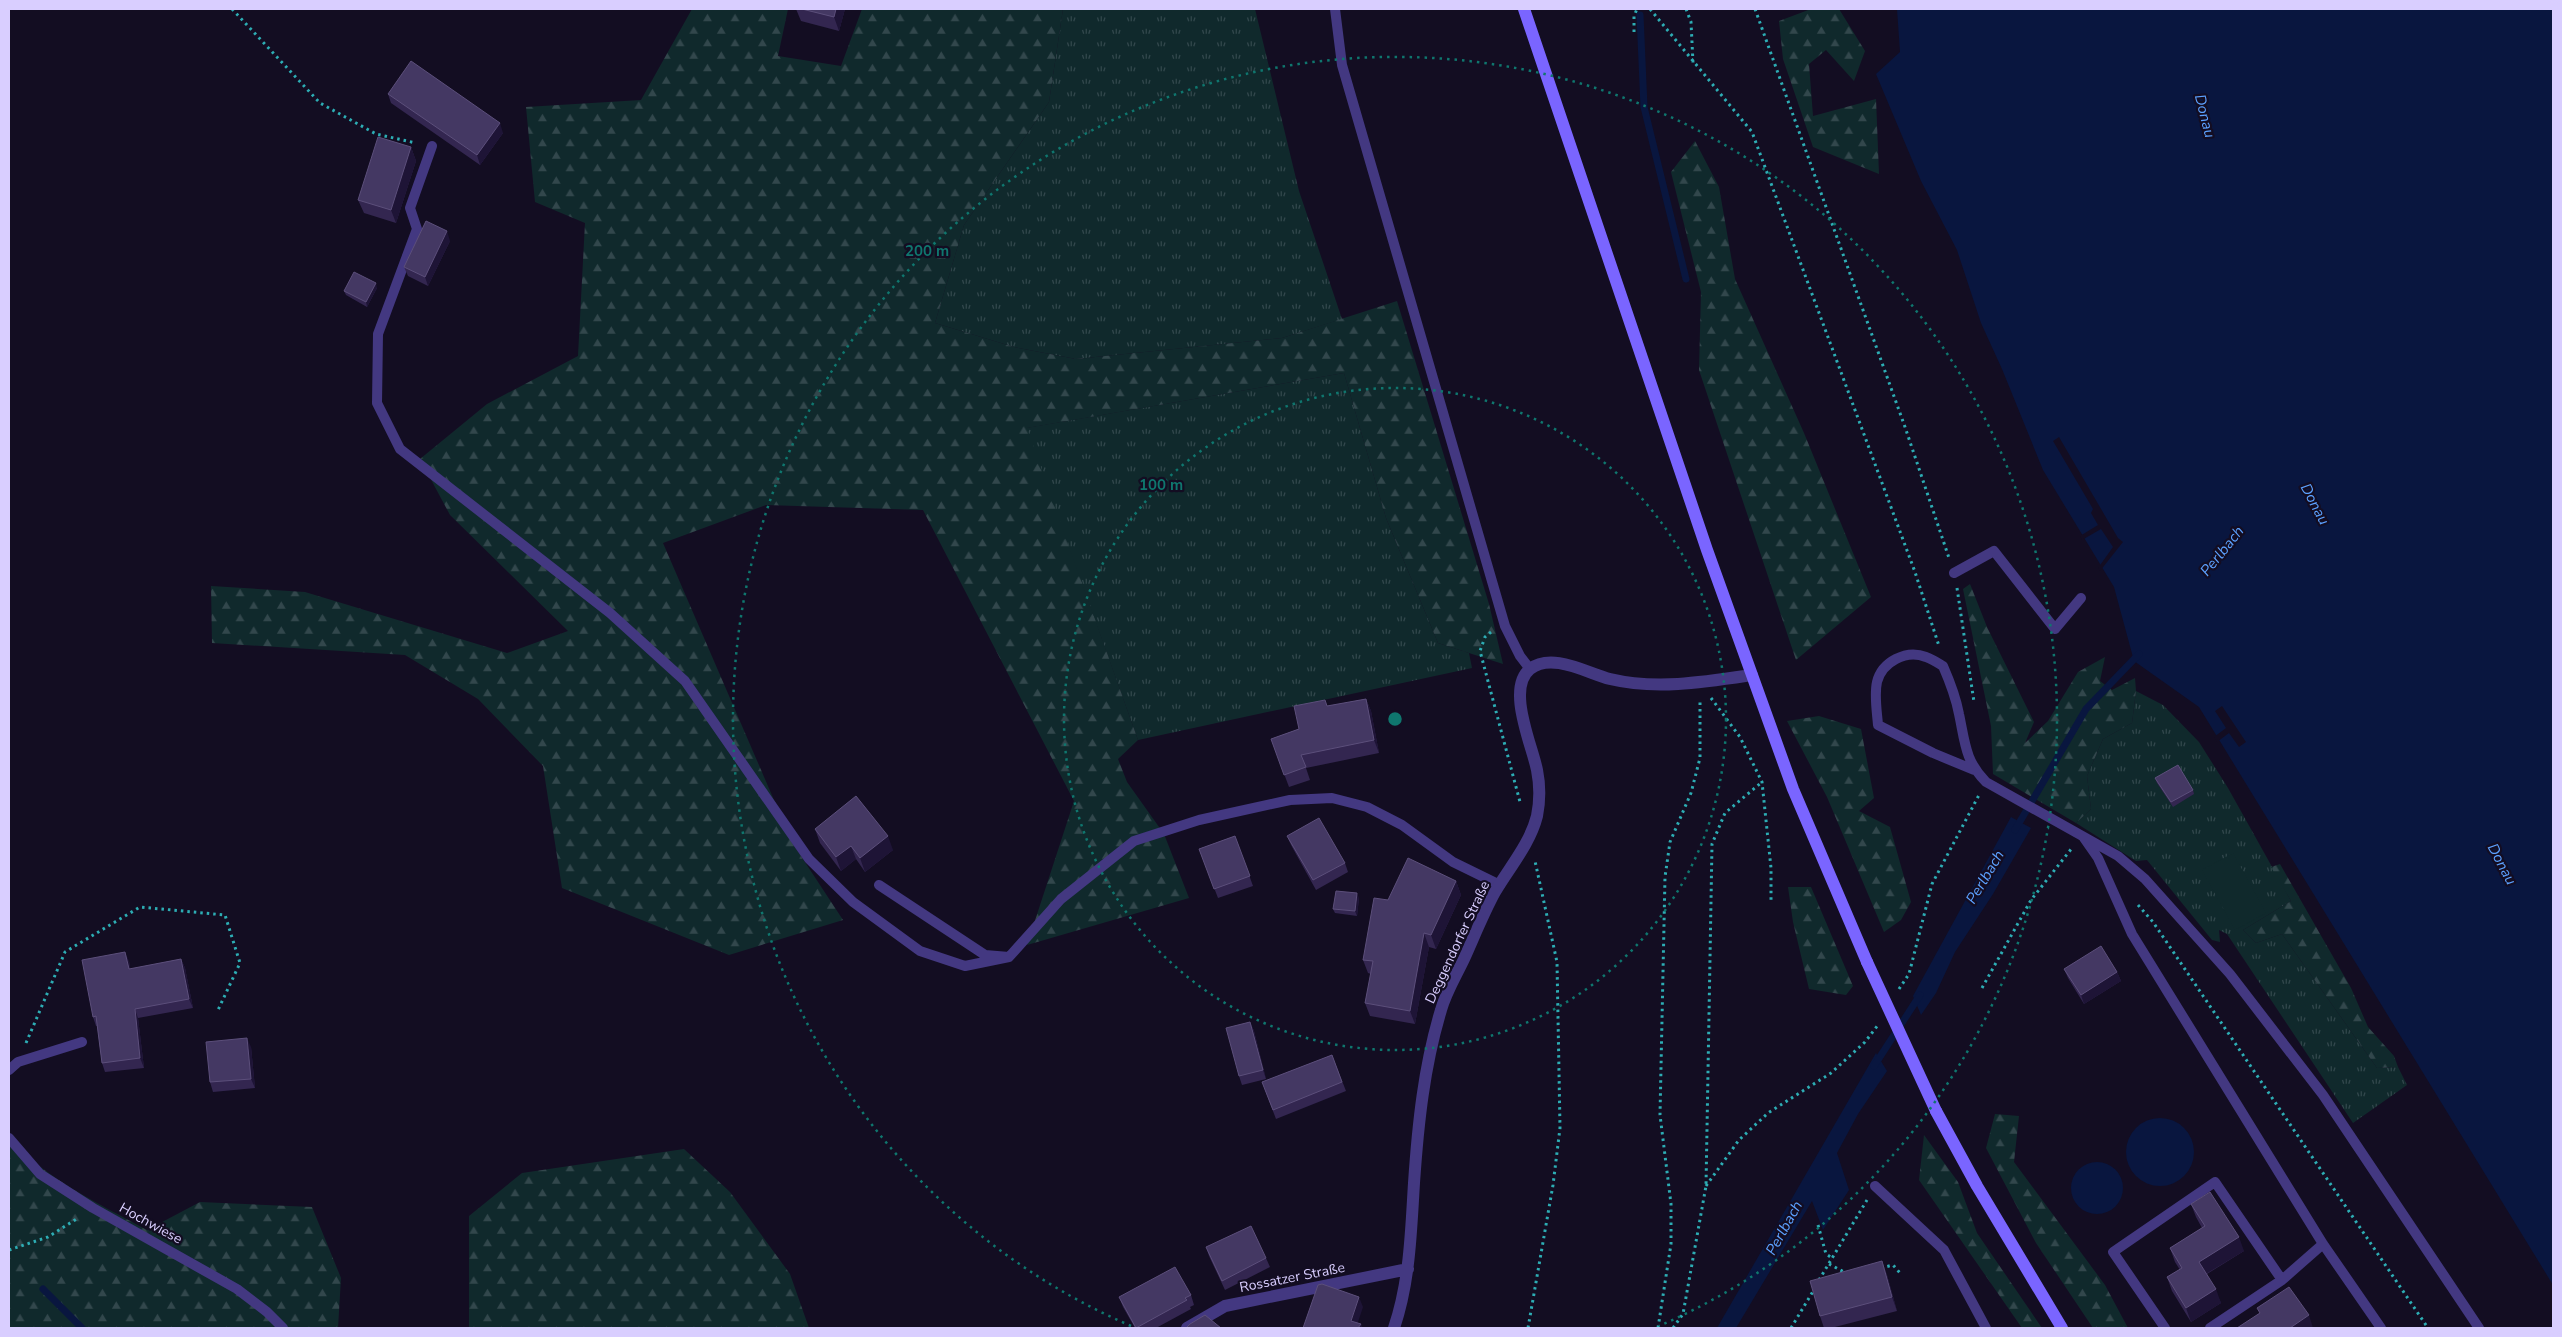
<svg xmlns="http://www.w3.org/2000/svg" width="2562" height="1337" font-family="'Nunito Sans',sans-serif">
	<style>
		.grass { fill: url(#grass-tufts) }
		.forest { fill: url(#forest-firs) }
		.garden { fill: #10292c }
		.water { fill: #09163f }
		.pier { fill: #130d22 }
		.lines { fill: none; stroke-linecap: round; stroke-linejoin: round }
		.stream { stroke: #09163f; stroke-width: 7 }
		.path { stroke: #2dadb4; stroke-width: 3; stroke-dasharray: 2.5 4; stroke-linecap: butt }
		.service { stroke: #433881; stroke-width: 10 }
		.minor { stroke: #433881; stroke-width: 12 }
		.secondary { stroke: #7a65ff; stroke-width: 12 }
		.secondary-bridge { stroke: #7a65ff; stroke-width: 12 }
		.wall { fill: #332650 }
		.shaded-wall { fill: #1e1436 }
		.building { fill: #443863; stroke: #5c4f7b }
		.ring { fill: none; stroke: #0f766e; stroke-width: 2.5; stroke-dasharray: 2.5 5 }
		.labels { text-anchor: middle; stroke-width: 4.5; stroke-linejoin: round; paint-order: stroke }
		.street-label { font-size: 14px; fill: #d9ceff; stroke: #130d22 }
		.water-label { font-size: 15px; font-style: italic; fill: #5ca1ff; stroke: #130d22 }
		.centre { fill: #0f766e; stroke: #130d22; stroke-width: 2.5 }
		.ring-label { font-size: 15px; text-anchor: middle; font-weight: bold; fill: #0f766e; stroke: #130d22; stroke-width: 4.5; stroke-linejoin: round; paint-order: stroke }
	</style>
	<defs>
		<pattern id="grass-tufts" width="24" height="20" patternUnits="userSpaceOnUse" patternTransform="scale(1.25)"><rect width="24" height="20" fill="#10292c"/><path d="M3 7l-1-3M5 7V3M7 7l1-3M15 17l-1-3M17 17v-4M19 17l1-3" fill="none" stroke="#32474c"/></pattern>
		<pattern id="forest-firs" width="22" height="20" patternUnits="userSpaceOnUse" patternTransform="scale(1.25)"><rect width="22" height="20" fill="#10292c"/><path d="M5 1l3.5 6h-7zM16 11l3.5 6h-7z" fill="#32474c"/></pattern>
	</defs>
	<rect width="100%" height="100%" fill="#130d22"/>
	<path class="grass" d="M1063,9H1255L1299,191L1342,319L1282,338L1076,359L1014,347L935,323L964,225L1049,102Z
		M1344,373L1386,518L1438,643L1469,653L1472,668L1138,740L1026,428Z
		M2136,691L2163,705L2199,742L2228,788L2291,901L2243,930L2256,943L2282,934L2377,1068L2398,1067L2407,1085L2353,1123L2227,934L2219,930L2220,942L2212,940L2147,860L2136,861L2076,823L2091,809L2087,776L2103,739L2132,723Z"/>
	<path class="forest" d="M692,9H788L778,56L841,66L862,9H1063L1049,102L964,225L935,323L1014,347L1076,359L1282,338L1397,301L1489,604L1503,664L1438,643L1386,518L1344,373L1027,428L1138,740L1118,759L1127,782L1164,834L1189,898L1027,945L1074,801L923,510L766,505L663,543L793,844L843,920L729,955L562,888L543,766L478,699L405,655L212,643L211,586L305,592L507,653L568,631L450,515L420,459L487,404L578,356L585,223L535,202L526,107L641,100Z
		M1811,9H1839L1865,51L1854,81L1826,50L1809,64L1813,116L1876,99L1879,174L1813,147L1783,59L1779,21Z
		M1695,141L1719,187L1735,279L1804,433L1871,597L1796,660L1699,370L1701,292L1671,172Z
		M1970,584L1987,627L2034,722L2025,743L2048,721L2078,672L2105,657L2100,681L2112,690L2135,678L2136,691L2132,723L2103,739L2087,776L2091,809L2076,823L1993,774L1991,726L1963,589Z
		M1819,716L1861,729L1874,798L1859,811L1890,827L1911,902L1901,920L1884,932L1827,797L1787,721Z
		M2280,864L2351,988L2368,1027L2394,1056L2398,1067L2377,1068L2282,934L2256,943L2243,930L2291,901L2271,867Z
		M1788,887H1811L1853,986L1846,995L1809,989L1793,922Z
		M1995,1114L2019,1116L2014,1162L2105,1285L2128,1328H2093L2036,1243L1986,1148Z
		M9,1131C27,1171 108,1208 147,1230L200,1202L312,1207L341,1278L338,1328H9Z
		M1924,1135L1958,1182L1977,1233L2042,1328H2022L1919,1180Z
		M684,1149L730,1192L790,1274L809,1328H469V1216L522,1173Z"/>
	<path class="garden" d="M2233,853L2266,913L2235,930L2202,870Z"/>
	<path class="water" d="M1897,9H2553V1285L2199,707L2134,661L2114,587L2043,470L2002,369L1981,323L1957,250L1921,181L1876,74L1900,52Z
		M2011,817L2031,828L1993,894L1955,952L1936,993L1921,1015L1913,996Z
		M1876,1053L1887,1071L1858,1114L1837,1153L1849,1190L1823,1230L1812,1201L1736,1328H1717Z
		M2126 1152a34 34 0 1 1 68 0a34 34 0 1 1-68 0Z
		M2071 1188a26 26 0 1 1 52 0a26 26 0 1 1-52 0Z"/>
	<path class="pier" d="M2059,437L2118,538L2123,542L2100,571L2098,568L2113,547L2101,529L2082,540L2080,536L2098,525L2091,513L2093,509L2053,441Z
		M2222,706L2246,742L2239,747L2229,733L2217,742L2214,737L2226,728L2215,711Z"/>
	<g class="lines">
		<path class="stream" d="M1640,15L1644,107L1686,279
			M2015,830L2086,709L2139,654
			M1874,1066L1920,995
			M43,1289L82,1328"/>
		<path class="path" d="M232,9L320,103L376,134L416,143
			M1650,9L1752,132L1915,572L1939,646
			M1686,9L1691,22L1693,63
			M1755,9L1905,427L1949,558
			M1634,32V16L1637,9
			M1957,588L1974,702
			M1491,632L1485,637L1480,651L1520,802
			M1711,698L1740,737L1762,782L1771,868V903
			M2138,905L2153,922L2428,1328
			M1982,988L2031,900L2072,848
			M1899,989L1909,974L1932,884L1979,795
			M26,1043L65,952L140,907L225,915L240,963L218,1010
			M1706,1186L1739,1140L1768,1113L1831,1073L1865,1042L1878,1025
			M1818,1225L1826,1254L1832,1258
			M9,1250L48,1237L78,1218
			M1829,1264L1846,1273
			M1881,1268L1893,1265L1900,1273
			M1819,1280L1867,1200
			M1528,1328L1553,1185L1560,1128L1557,962L1535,861
			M1658,1328L1671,1244V1204L1660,1115L1665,877L1670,842L1691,793L1700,758V699
			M1673,1328L1683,1314L1706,1186L1712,844L1725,813L1762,782
			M1791,1328L1815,1288"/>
		<path class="service" d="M1335,9L1342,65L1505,626L1520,656L1530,669
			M432,146L410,208L417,229L378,334L377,403L400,449L610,613L685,681L809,859L853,902L920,951L965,966L1009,957
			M1954,573L1994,551L2055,629L2081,598
			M1974,770L1933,753L1878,725C1877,712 1874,695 1877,682C1882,662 1906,649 1926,657C1932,659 1938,663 1943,666C1950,682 1956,698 1959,714C1965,742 1965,761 1986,782L2118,856L2145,879L2230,974L2323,1095L2479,1328
			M2084,838L2098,858L2132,934L2323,1244L2381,1328
			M879,885L985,955L1009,957L1061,899L1134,841L1199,820L1290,800L1332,798L1367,807L1402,825L1453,862L1500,885
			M9,1070L18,1062L82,1042
			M9,1138L40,1174L93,1208L237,1289L267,1312L283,1328
			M1875,1186L1944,1250L1986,1328
			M2165,1328L2113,1252L2215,1182L2282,1280
			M2210,1328L2282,1280L2323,1244"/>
		<path class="minor" d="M1187,1328L1225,1306L1408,1269
			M1394,1328C1410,1281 1411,1231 1414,1183C1418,1124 1424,1066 1441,1010C1446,992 1456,976 1464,959C1474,937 1483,914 1495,892C1509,868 1530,844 1537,816C1540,801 1540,785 1537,770C1532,745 1506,688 1530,669C1552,652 1587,673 1610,679C1656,690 1705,682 1752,675"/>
		<path class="secondary" d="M1524,9L1707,550L1752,675L1793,789L1867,962
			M1936,1111L1977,1186L2062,1328"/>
		<path class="secondary-bridge" d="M1867,962L1936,1111"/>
	</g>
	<path class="wall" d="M796,9H845L839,31L801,21Z
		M388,94L503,133L480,165L391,103Z
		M411,147L416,161L396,223L364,213L358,200Z
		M450,241L428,286L408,276L404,267Z
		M377,288L367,307L346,295L344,291Z
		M1366,699L1371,711L1379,753L1306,768L1310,780L1289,787L1271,739L1299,729L1328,706Z
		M2155,778L2193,790L2194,794L2173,807L2157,783Z
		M815,829L893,850L865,872L856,859L841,871L820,843Z
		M1235,836L1253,886L1218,898L1199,849Z
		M1287,836L1345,863L1348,872L1316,890L1291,845Z
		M1456,881L1461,895L1436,949L1429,947L1415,1024L1370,1016L1365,1003L1371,974L1368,973L1363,960L1388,900Z
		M1359,898L1357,916L1335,913L1333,909Z
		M181,959L185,968L193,1008L138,1018L144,1068L105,1072L102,1063L97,1026H96L93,1017L129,961L130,969Z
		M2064,969L2117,972L2121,981L2084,1004L2068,978Z
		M1250,1022L1254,1031L1266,1079L1242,1085L1239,1076Z
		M251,1047L255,1088L213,1092L210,1082Z
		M1332,1055L1346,1091L1276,1119L1262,1082Z
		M2191,1204L2244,1251L2207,1274L2221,1303L2191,1322L2172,1291L2167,1277L2180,1270L2175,1262L2170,1248L2202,1228L2196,1217Z
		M1206,1247L1266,1258L1270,1267L1225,1290L1209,1256Z
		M1882,1261L1887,1275L1897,1311L1831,1328H1824L1820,1316Z
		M1191,1295L1194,1305L1190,1307L1191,1309L1156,1328H1135L1123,1307L1119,1297Z"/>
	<path class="shaded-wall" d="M836,9H845L839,31L834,17Z
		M500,123L503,133L480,165L477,155Z
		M411,147L416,161L396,223L391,210Z
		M447,231L450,241L428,286L425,277Z
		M376,283L377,288L367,307L366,302Z
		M1366,699L1371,711L1379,753L1374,740Z
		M888,836L893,850L865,872L860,858Z
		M851,846L856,859L841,871L836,857Z
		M1456,881L1461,895L1436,949L1431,935Z
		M1357,893L1359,898L1357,916L1355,911Z
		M1424,933L1429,947L1415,1024L1410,1011Z
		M125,952L129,961L132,978L129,969Z
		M181,959L185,968L193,1008L189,999Z
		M2117,972L2121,981L2084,1004L2081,995Z
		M135,1009L138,1018L144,1068L140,1058Z
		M1250,1022L1254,1031L1266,1079L1263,1070Z
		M247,1038L251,1047L255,1088L251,1079Z
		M2239,1237L2244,1251L2204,1275L2199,1262Z
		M1882,1261L1887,1275L1897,1311L1892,1297Z
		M2216,1289L2221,1303L2191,1322L2186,1308Z
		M1359,1297L1363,1307L1356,1328L1351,1321Z
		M2309,1315L2313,1328H2290Z
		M1361,1324L1363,1328H1358Z"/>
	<path class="building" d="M802,9H836L834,17Z
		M411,61L500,123L477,155L388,94Z
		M378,137L411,147L391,210L358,200Z
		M426,221L447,231L425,277L404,267Z
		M354,272L376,283L366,302L344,291Z
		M1366,699L1374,740L1301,755L1306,767L1284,775L1271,739L1299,729L1294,706L1325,700L1327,706Z
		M2178,765L2193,790L2171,802L2155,778Z
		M856,796L888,836L860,858L851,846L836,857L815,829Z
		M1319,818L1345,863L1313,880L1287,836Z
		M1235,836L1250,876L1214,889L1199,849Z
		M1408,858L1456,881L1431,935L1424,933L1410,1011L1365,1003L1373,961L1363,960L1374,898L1388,900Z
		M1336,891L1357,893L1355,911L1333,909Z
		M2101,946L2117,972L2081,995L2064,969Z
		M125,952L129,969L181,959L189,999L135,1009L140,1058L102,1063L96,1016L93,1017L82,960Z
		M1250,1022L1263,1070L1239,1076L1226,1028Z
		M247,1038L251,1079L210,1082L206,1042Z
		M1332,1055L1342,1082L1273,1110L1262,1082Z
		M2210,1192L2239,1237L2199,1262L2216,1289L2186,1308L2167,1277L2182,1268L2170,1248L2205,1226L2191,1204Z
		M1251,1226L1266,1258L1222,1281L1206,1247Z
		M1882,1261L1892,1297L1820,1316L1810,1281Z
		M1175,1267L1191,1295L1185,1298L1187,1300L1136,1328L1119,1297Z
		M1322,1284L1359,1297L1351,1321L1361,1324L1358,1328H1303L1318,1285Z
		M2289,1287L2309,1315L2290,1328H2237L2260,1313L2257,1308Z
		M1205,1315L1221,1328H1186L1190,1324Z"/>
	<g class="ring">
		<circle cx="1395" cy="719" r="331"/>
		<path d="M1131 1326A662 662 0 1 1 1659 1326"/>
	</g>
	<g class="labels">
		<g class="street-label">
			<text transform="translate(1457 942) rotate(-65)" y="5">Deggendorfer Straße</text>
			<text transform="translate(151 1223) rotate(29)" y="5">Hochwiese</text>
			<text transform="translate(1292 1277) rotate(-11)" y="5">Rossatzer Straße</text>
		</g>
		<g class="water-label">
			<text transform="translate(2205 116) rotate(76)" y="5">Donau</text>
			<text transform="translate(2315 504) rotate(62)" y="5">Donau</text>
			<text transform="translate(2222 551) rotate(-51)" y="5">Perlbach</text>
			<text transform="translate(2502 864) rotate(62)" y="5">Donau</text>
			<text transform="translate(1985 877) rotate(-59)" y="5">Perlbach</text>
			<text transform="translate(1784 1228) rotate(-61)" y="5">Perlbach</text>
		</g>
	</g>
	<circle cx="1395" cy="719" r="8" class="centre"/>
	<g class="ring-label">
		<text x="927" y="256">200 m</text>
		<text x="1161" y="490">100 m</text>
	</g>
	<rect width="2562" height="1337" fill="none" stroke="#d9ceff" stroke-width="20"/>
</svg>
